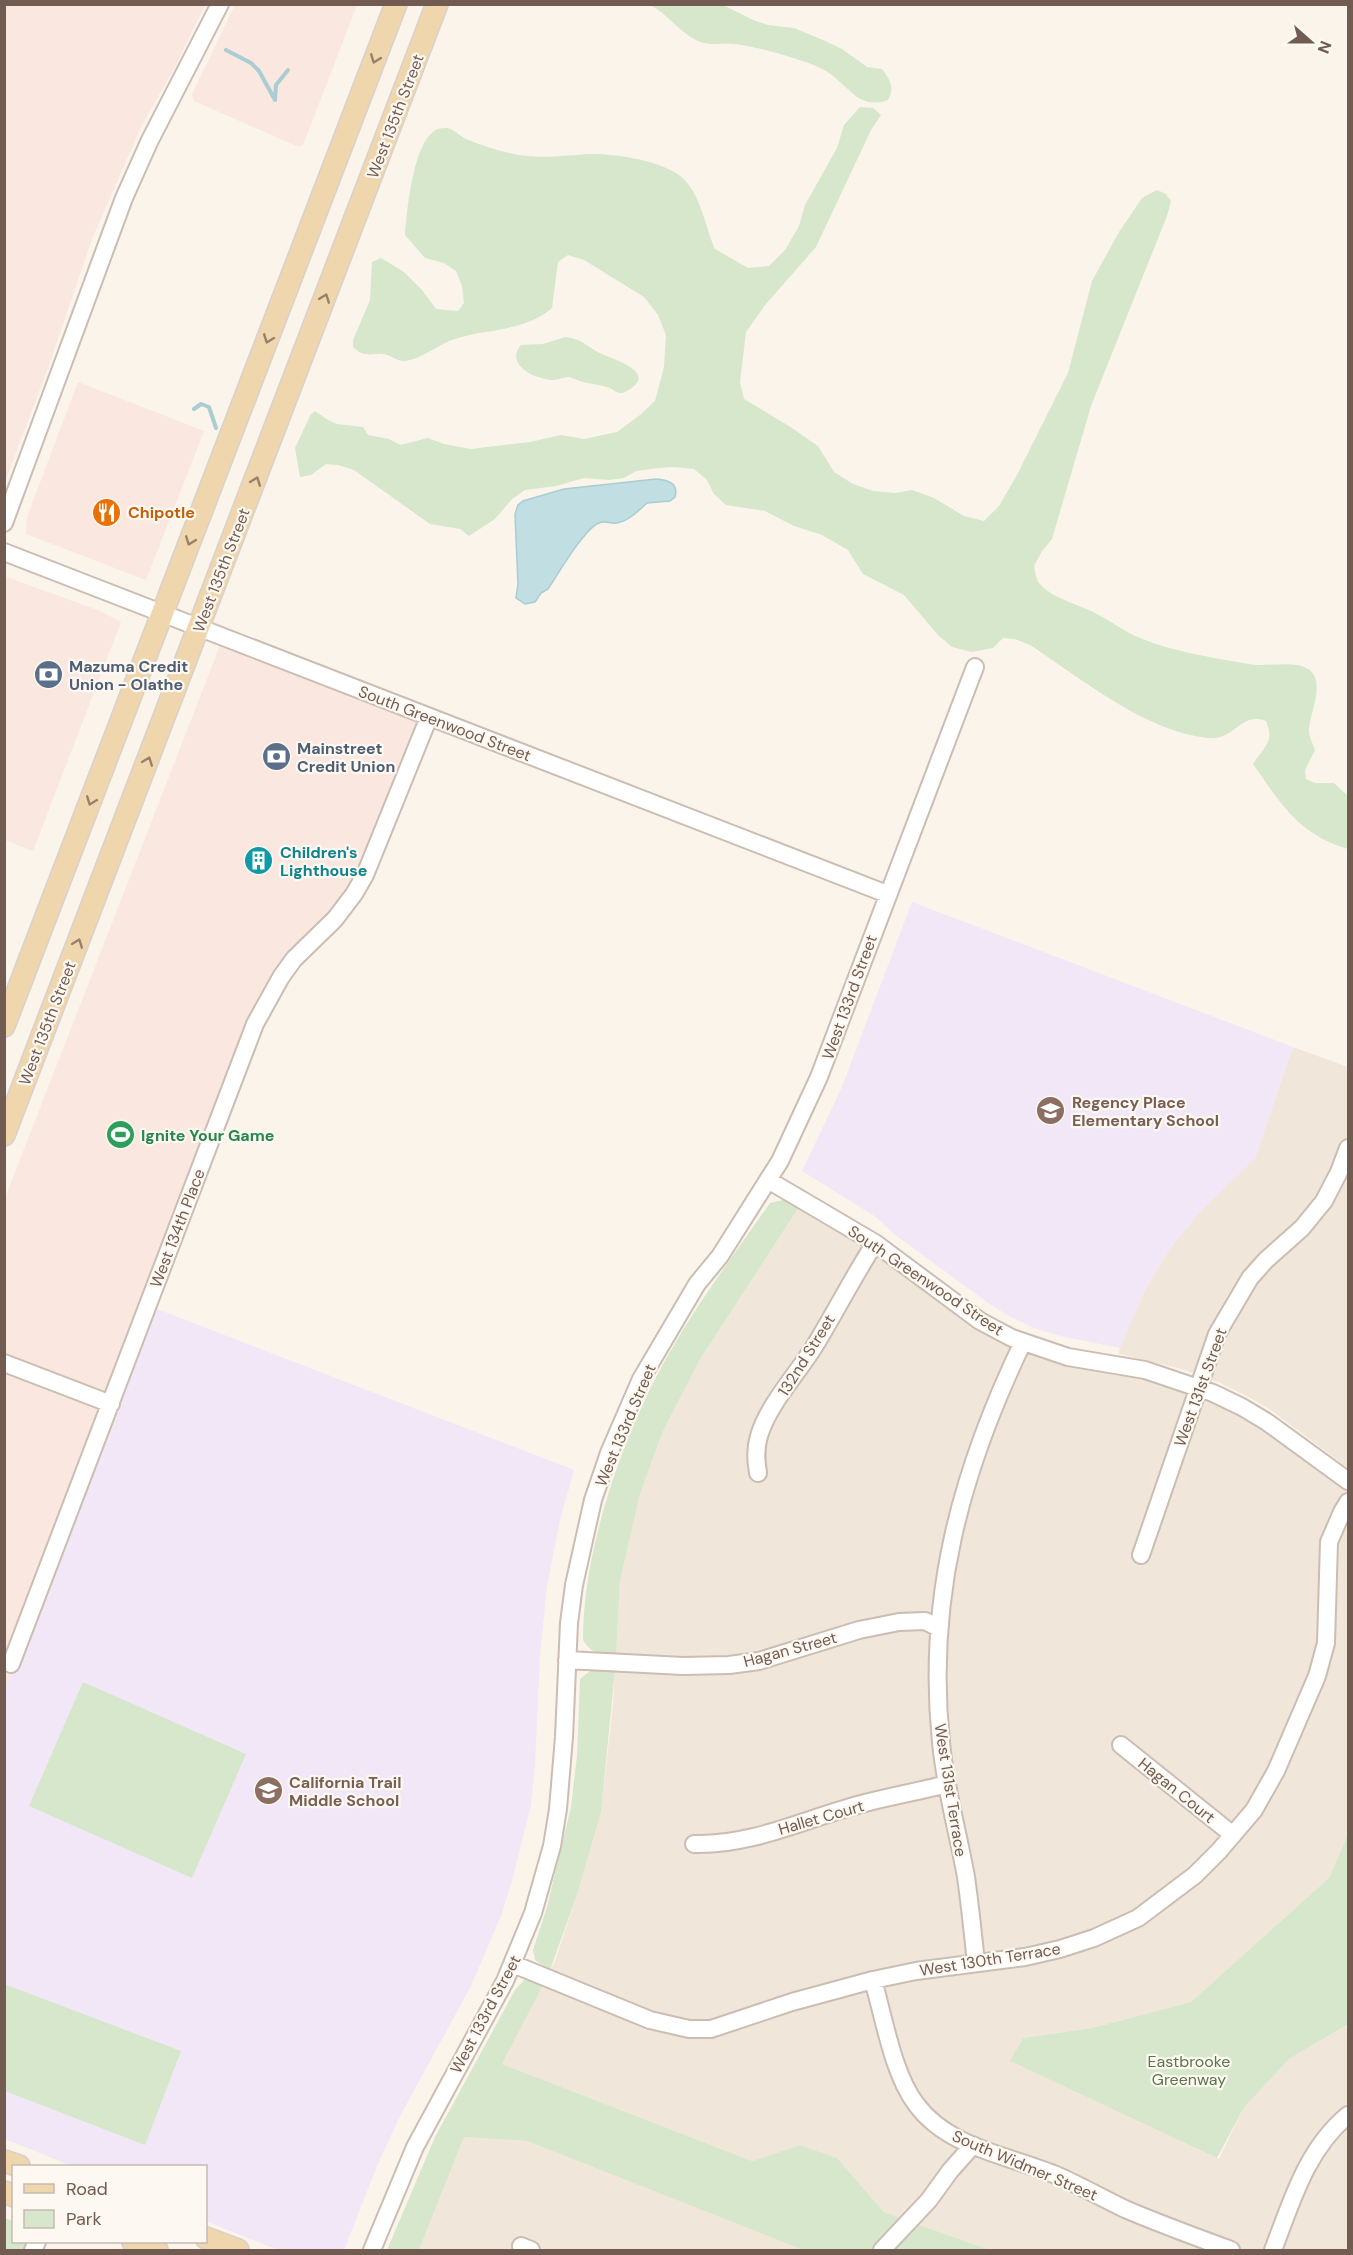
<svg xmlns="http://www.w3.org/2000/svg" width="1353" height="2255" font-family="'DM Sans',sans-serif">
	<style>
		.residential { fill: #f1e6da }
		.commercial { fill: #f9e7e0 }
		.education { fill: #f1e7f7 }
		.green { fill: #d6e7cb }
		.water { fill: #c1dee2; stroke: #a9cdd2; stroke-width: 1.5 }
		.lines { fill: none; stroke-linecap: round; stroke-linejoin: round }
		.stream { stroke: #a9cdd2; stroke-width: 4 }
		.minor-casing { stroke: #cbbdb2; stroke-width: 20 }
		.major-casing { stroke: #d8d1ce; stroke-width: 24 }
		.minor { stroke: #fff; stroke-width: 16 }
		.major { stroke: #f0d6ac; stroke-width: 21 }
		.oneway { stroke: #98816c }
		.labels { text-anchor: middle; stroke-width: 4.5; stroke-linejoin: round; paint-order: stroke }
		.street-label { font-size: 16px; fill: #725c51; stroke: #fdf8f1 }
		.food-label { font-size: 16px; font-weight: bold; fill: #c56008; stroke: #fdf8f1; text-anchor: start }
		.service-label { font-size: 16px; font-weight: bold; fill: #4e5e75; stroke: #fdf8f1; text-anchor: start }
		.culture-label { font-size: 16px; font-weight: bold; fill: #0d838f; stroke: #fdf8f1; text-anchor: start }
		.education-label { font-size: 16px; font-weight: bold; fill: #785e54; stroke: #fdf8f1; text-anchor: start }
		.leisure-label { font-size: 16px; font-weight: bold; fill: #27864d; stroke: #fdf8f1; text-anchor: start }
		.park-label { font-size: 16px; fill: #58774b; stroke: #fdf8f1 }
	</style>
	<rect width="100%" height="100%" fill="#faf4eb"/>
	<path class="residential" d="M1293,1047L1348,1067V1468L1271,1410L1247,1396L1218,1382L1178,1368L1119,1354L1120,1347L1146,1288L1169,1250L1197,1215L1255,1158Z
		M799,1207L891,1262L997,1338L1031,1354L1056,1362L1136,1375L1201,1396L1260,1425L1348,1488V1834L1329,1878L1191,2002L1092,2028L1023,2038L1011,2061L1219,2159L1243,2109L1289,2059L1348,2024V2250H990L884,2212L837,2158L800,2145L752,2161L502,2064L555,1961L578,1892L601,1812L613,1704L620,1581L640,1494L663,1431L699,1361Z
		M464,2137L527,2141L803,2250H419Z"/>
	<path class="commercial" d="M5,4L205,5L177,63L141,127L92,239L49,365L5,482Z
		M235,5H357L303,145L299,147L194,101L192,94Z
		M78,382L204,431L146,580L26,534L27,517Z
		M4,576L100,611L121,622L33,851L5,840Z
		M223,638L429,717L365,875L294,959L242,1055L5,1690V1198Z"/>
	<path class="education" d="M912,902L1293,1047L1255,1158L1197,1215L1169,1250L1146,1288L1120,1348L1060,1336L1034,1328L1007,1315L987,1302L894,1234L876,1217L802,1171L842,1087Z
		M152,1307L574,1470L560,1520L547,1586L540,1656L535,1765L531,1805L512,1881L501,1916L471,1986L399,2118L377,2166L344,2250H278L206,2221V2166H72L5,2139L4,1691Z"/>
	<path class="green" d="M650,5H723L753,20L768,25L794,28L823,40L842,49L867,67L882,69C890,80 895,87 888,100C858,111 848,84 826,71C808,60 755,46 734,44C721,43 709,46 698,41C680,33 668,14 650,5Z
		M860,107L873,108L881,115L871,130L816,247L766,304L746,332L740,382L744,399L789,426L818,446L834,472L853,484L873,491L896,493L912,490L934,498L964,516L984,521L999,506L1017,475L1068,373L1092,281L1119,232L1142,198L1157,190L1166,194L1171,201L1167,216L1091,406L1052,539L1042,551L1034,566C1035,571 1036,579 1039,583C1051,598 1078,604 1095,613C1109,620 1121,629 1135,636C1172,652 1210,657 1249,664C1267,668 1304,657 1314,675C1322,690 1310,713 1309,729C1308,735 1313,744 1315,750L1305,770L1306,779L1315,783H1334L1348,796V849C1298,834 1282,805 1253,764C1264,747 1275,742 1266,721C1240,711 1235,741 1208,738C1146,732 1082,679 1030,645L1015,639L1003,638L993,648L972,652L952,647L938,635L904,595L863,574L848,550L822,535L794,526L765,511L726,505L714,494L707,480L694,469L673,467L658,468L636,471L624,478L609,480L584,478L556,486L525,490L512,499L495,519L469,536L460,529L430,524L354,470L338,465L326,464L311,475L300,477L295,448L311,414L315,411L328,420L337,424L363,427L368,435L389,439L400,445L428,438L444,444L471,449L530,442L561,435L584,439L617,432L640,415L655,401L664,367L666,335L658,315L644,297L584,260L568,255L558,262L552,308C524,332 488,328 455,339C438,344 423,359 404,361C398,361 393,357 387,355C374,351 366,360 353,347V340L370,300L372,262L381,258L404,272L422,290L436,309L458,311L464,303L462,286L456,271L444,263L425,258L405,235C407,212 413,138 438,129C441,128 444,128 447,128C454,129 460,136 466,139C483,146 502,152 519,155C546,159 566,155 592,154C616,154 655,160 676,173C700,188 704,224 715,249L748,268L769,266L785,250L799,226L805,205L837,148L844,125Z
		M565,337C584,339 589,349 604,355C622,362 660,375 623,393C616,393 615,391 610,388C600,384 587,384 577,380C574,379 571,377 568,377C564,377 559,380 554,380C536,380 504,365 521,345L543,344Z
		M783,1200L799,1207L699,1361L663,1431L640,1494L620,1581L616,1655C601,1654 591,1654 583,1640C583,1552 620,1444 662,1366C693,1309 733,1256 770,1203Z
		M598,1669L615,1670L601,1812L578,1892L550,1970L535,1960L533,1950L547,1907L571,1807L577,1756L580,1679L590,1671Z
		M83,1682L246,1754L192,1878L29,1806Z
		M1348,1834V2024L1289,2059L1243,2109L1217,2158L1010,2061L1023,2038L1092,2028L1191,2002L1329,1878Z
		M524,1980H531L544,1983L502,2064L752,2161L800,2145L837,2158L884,2212L901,2218L872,2250H803L527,2141L464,2137L419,2250H387L435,2137L515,1990Z
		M4,1984L181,2051L145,2145L5,2091Z
		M4,2218L13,2221L14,2242H27L24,2250H5Z
		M917,2224L990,2250H892Z"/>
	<path class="water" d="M656,479C668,480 679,483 675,497L670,501L647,503C639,510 629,521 617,523C610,524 605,520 599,523C584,529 558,574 548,589L541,593L535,602L525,604L516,598L518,584L515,514L518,505L523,501L564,489Z"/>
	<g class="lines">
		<path class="stream" d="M226,50L251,63L259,71L275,100
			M275,99L276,85L288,70
			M194,409L201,404L209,407L216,428"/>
		<defs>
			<path id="minor" d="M4,523L124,198L150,140L220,4
				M4,552L887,894
				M768,1180L875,1243L980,1321L1012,1338L1068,1357L1145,1370L1213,1393L1242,1407L1267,1422L1348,1481
				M4,1363L111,1404
				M758,1473C756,1460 755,1449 759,1436C768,1405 797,1374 814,1347C835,1313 853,1277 875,1243
				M1141,1555L1217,1334L1250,1278L1266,1260L1302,1228L1324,1201L1339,1172L1348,1148
				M567,1660L683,1666L729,1665L759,1661L859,1630L899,1622L925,1621L939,1628
				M11,1664L255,1024L281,977L294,959L335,919L354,894L365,875L429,717
				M1121,1745L1233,1835
				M694,1844C753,1846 809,1817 865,1803C892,1796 920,1791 947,1784
				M976,1963C973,1934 970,1905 966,1877C958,1832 945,1788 941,1742C926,1598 961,1471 1023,1342
				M513,1964L650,2020L689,2029H711L792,2002L873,1980L916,1971L1025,1957L1060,1949L1094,1938L1138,1918L1195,1875L1219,1851L1254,1810L1276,1771L1317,1676L1326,1643L1329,1542L1342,1512L1348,1502
				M873,1980C884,2018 893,2074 916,2104C948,2148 1008,2155 1056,2175C1079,2185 1102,2198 1125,2209C1160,2224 1196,2237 1231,2250
				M521,2246L531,2250
				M33,2250L37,2242
				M372,2250L415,2147L505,1981L533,1913L552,1846L558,1809L564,1737L569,1623L574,1585L593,1500L609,1453L641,1379L697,1284L720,1256L780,1161L819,1077L975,667
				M882,2250L929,2200L950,2171L973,2145
				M1273,2250C1292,2201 1306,2150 1348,2115"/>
			<path id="major" d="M4,1026L396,4
				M4,1135L437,4
				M4,2161L19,2166
				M4,2192L14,2196
				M206,2238L238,2250
				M133,2242L157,2250"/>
		</defs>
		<use href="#minor" class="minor-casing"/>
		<use href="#major" class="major-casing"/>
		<use href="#minor" class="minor"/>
		<use href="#major" class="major"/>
	</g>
	<defs><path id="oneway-chevron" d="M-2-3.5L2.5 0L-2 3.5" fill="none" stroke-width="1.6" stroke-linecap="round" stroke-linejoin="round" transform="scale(1.5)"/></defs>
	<g class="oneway">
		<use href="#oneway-chevron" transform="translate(375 59) rotate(111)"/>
		<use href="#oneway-chevron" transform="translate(325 298) rotate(-69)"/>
		<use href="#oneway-chevron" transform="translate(268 339) rotate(111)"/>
		<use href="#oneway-chevron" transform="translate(256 481) rotate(-69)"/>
		<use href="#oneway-chevron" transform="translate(190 541) rotate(111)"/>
		<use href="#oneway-chevron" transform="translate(148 761) rotate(-69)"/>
		<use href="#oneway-chevron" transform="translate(91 801) rotate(111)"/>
		<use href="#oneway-chevron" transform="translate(78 943) rotate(-69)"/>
	</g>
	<defs>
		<symbol id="restaurant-disc" viewBox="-11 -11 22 22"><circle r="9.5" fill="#e8710a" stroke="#fdf8f1"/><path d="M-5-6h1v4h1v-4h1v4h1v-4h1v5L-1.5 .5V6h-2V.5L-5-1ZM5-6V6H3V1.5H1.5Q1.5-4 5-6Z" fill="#fff"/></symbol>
		<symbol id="bank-disc" viewBox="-11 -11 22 22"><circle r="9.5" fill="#5c6f8a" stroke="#fdf8f1"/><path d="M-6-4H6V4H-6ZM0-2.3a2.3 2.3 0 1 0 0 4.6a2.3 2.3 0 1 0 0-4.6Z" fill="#fff"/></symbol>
		<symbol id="building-disc" viewBox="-11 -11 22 22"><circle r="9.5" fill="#0f9aa8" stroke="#fdf8f1"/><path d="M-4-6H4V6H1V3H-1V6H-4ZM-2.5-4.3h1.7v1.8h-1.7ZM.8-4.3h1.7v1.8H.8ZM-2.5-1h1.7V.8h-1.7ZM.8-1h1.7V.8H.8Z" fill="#fff"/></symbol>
		<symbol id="school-disc" viewBox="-11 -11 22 22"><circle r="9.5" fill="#8d6e63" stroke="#fdf8f1"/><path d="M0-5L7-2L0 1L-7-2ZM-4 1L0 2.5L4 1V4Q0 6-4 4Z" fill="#fff"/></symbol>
		<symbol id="stadium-disc" viewBox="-11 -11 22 22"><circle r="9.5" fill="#2e9e5b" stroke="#fdf8f1"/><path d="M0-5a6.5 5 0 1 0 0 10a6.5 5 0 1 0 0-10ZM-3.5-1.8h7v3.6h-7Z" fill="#fff"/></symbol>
	</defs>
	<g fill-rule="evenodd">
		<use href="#restaurant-disc" x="90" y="496" width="33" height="33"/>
		<use href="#bank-disc" x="32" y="658" width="33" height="33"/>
		<use href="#bank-disc" x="260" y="740" width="33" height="33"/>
		<use href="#building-disc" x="242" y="844" width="33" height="33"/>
		<use href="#school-disc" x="1034" y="1094" width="33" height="33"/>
		<use href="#stadium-disc" x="104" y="1118" width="33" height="33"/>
		<use href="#school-disc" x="252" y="1774" width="33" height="33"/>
	</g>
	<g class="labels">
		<g class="street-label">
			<text transform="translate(395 116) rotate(-69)" y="6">West 135th Street</text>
			<text transform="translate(221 570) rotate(-69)" y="6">West 135th Street</text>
			<text transform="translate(445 723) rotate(21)" y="6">South Greenwood Street</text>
			<text transform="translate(849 997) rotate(-70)" y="6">West 133rd Street</text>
			<text transform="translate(47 1023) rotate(-69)" y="6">West 135th Street</text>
			<text transform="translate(177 1228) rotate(-69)" y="6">West 134th Place</text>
			<text transform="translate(926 1280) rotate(34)" y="6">South Greenwood Street</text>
			<text transform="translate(806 1355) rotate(-58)" y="6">132nd Street</text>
			<text transform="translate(1200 1387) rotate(-70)" y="6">West 131st Street</text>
			<text transform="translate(625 1425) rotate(-67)" y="6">West 133rd Street</text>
			<text transform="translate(790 1649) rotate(-15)" y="6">Hagan Street</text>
			<text transform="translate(951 1790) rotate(81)" y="6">West 131st Terrace</text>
			<text transform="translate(1177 1790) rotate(39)" y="6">Hagan Court</text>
			<text transform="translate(821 1817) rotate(-16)" y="6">Hallet Court</text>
			<text transform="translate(990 1959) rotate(-9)" y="6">West 130th Terrace</text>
			<text transform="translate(485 2014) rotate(-62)" y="6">West 133rd Street</text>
			<text transform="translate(1025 2165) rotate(23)" y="6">South Widmer Street</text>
		</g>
		<g class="food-label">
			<text x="128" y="518">Chipotle</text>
		</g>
		<g class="service-label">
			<text x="69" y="672">Mazuma Credit<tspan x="69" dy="18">Union - Olathe</tspan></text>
			<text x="297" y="754">Mainstreet<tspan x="297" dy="18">Credit Union</tspan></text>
		</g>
		<g class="culture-label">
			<text x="280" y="858">Children's<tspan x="280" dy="18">Lighthouse</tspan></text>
		</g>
		<g class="education-label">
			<text x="1072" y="1108">Regency Place<tspan x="1072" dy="18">Elementary School</tspan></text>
			<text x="289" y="1788">California Trail<tspan x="289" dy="18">Middle School</tspan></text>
		</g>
		<g class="leisure-label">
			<text x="141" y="1141">Ignite Your Game</text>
		</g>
		<g class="park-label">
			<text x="1189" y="2067">Eastbrooke<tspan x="1189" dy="18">Greenway</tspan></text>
		</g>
	</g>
	<rect width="1353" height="2255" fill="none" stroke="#725c51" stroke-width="12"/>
	<rect x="12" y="2165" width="195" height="78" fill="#fdf8f1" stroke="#c5bab1" stroke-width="1.5"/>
	<rect x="24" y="2184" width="30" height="9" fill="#f0d6ac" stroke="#c5bab1" stroke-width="1.5"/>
	<text x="66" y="2195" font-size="18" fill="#725c51">Road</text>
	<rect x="24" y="2210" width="30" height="18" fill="#d6e7cb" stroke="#c5bab1" stroke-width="1.5"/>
	<text x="66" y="2225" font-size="18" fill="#725c51">Park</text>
	<g transform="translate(1311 42) rotate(111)" stroke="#fdf8f1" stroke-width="4.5" paint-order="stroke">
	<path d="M0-4.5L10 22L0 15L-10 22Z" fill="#725c51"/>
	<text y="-9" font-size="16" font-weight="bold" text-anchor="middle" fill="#725c51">N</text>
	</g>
</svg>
